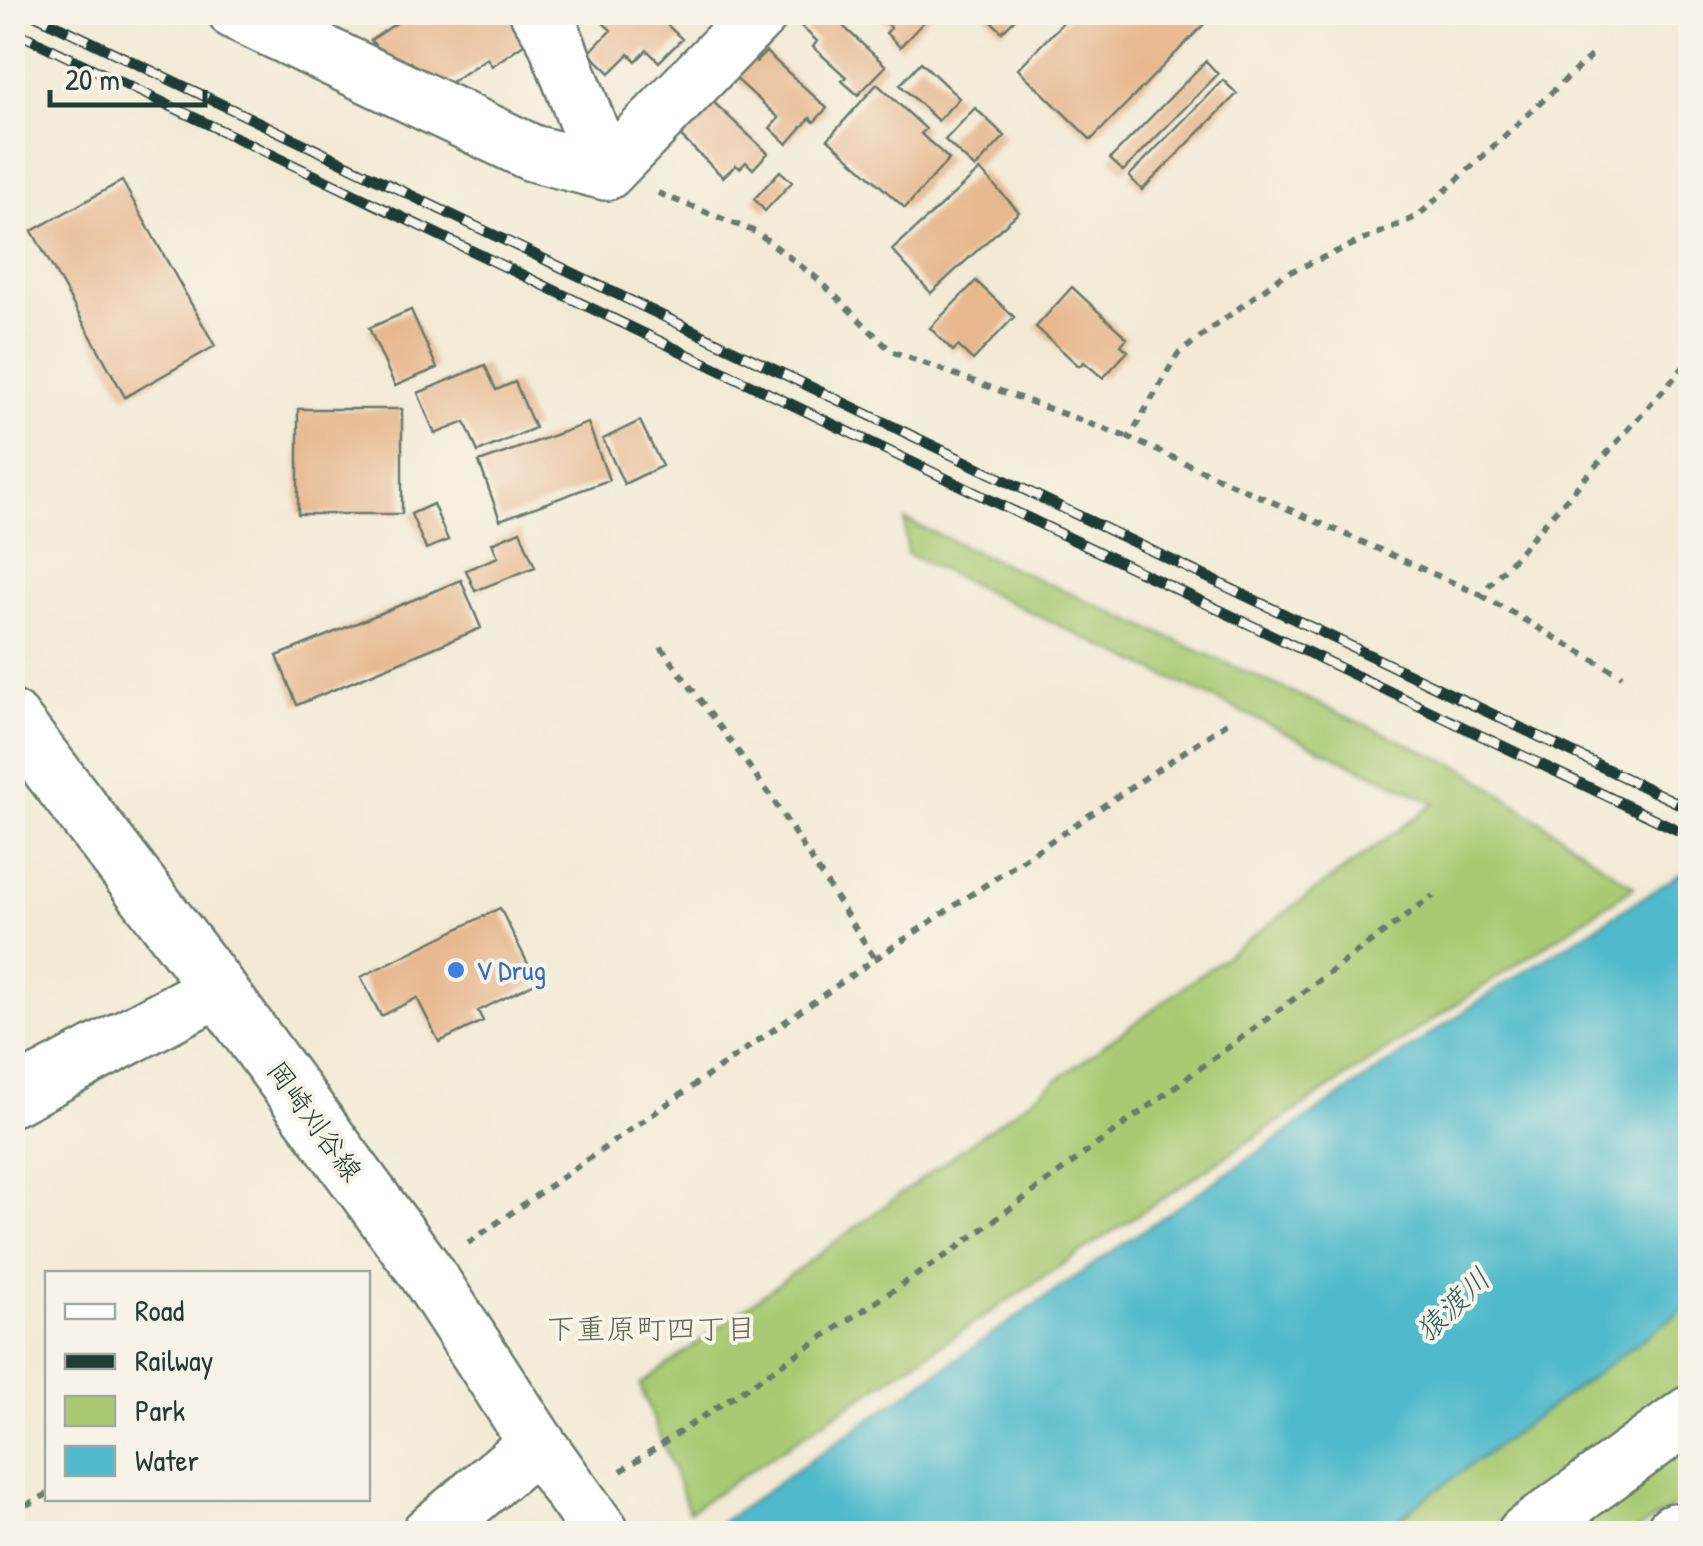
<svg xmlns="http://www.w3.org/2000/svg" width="1703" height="1546" font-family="'Patrick Hand','Klee One',sans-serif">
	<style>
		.green { fill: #a9ca72; stroke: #648453; stroke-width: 2.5 }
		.water { fill: #4fbacb; stroke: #377c80; stroke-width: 2.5 }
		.building { fill: #e7b88e }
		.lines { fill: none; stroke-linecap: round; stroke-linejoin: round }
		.minor-casing { stroke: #697a6c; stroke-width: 60 }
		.major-casing { stroke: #697a6c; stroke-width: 60 }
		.path { stroke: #697a6c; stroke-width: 6; stroke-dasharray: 8 8; stroke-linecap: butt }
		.minor { stroke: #fff; stroke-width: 55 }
		.major { stroke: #fff; stroke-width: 55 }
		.rail-casing { stroke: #1f3d34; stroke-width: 11 }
		.rail { stroke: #f7f3e8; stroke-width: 8; stroke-dasharray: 22; stroke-linecap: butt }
		.shop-dot { fill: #3f7fe0; stroke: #f7f3e8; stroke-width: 4 }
		.labels { text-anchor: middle; stroke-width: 8; stroke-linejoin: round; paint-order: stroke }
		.shop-label { font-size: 28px; fill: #366cbe; stroke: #f7f3e8; text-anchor: start }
		.street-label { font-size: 28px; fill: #1f3d34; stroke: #f7f3e8 }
		.water-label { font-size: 30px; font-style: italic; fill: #2b5c5a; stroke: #f7f3e8 }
		.neighbourhood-label { font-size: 30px; fill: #656854; stroke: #f7f3e8 }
	</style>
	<rect width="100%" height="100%" fill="#f7f3e8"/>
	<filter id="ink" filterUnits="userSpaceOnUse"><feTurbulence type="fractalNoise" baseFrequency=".01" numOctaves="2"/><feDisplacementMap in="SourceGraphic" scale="20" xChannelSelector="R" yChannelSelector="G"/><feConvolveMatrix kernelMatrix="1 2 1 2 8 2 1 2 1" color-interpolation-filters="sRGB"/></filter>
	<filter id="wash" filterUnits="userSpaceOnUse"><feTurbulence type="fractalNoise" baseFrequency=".0048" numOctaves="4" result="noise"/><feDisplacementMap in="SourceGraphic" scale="40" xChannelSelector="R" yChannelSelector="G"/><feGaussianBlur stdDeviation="2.25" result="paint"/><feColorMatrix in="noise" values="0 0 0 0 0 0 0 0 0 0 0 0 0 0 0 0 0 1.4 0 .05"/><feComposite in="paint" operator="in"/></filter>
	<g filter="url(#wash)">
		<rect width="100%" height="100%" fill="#f2ead5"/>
		<path class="green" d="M905,520L1467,770L1634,887L689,1511L640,1385L1435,803L907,554Z
			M1690,1184V1495L1633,1533L1383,1534L1402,1520Z"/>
		<path class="water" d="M1690,868V1305L1378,1533H706L1095,1263L1506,983Z"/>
		<g id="blocks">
			<path class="building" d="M413,12H509L528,41L492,66L487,58L432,95L410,62L394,72L371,40Z
				M611,12H654L682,39L659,62L647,50L636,61L629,54L610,73L589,53L611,30L602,22Z
				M799,12H828L886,66L858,95L842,81L846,77L813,47L817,41L793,19Z
				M875,12H933L900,47L886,33L891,28Z
				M982,12H1022L1002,32Z
				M1073,12H1216L1091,140L1018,69Z
				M766,52L827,108L814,122L810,118L787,144L770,128L779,118L731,74L749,55L756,62Z
				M1206,61L1218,74L1123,171L1110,159Z
				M921,62L959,98L938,121L900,85Z
				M1223,80L1237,94L1142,190L1129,176Z
				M877,84L926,129L921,134L949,159L905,208L828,139Z
				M708,97L768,153L753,169L746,162L740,168L736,165L723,177L675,131Z
				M975,108L1005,136L975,168L945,140Z
				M980,170L1019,212L931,293L892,250Z
				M780,171L792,182L765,211L754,199Z
				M122,181L215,346L125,397L32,231Z
				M976,281L1014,317L973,360L958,346L953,351L930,328Z
				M1072,287L1127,338L1121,345L1128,351L1103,378L1084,362L1079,366L1036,327Z
				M411,310L437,368L395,386L369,328Z
				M485,365L496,390L515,382L535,428L478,452L465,422L435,434L418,393Z
				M298,409H402V514H298Z
				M640,421L662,466L624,484L603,439Z
				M588,423L609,480L500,520L479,462Z
				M433,504L448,540L426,549L411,514Z
				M520,531L535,567L475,591L466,570L498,557L492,543Z
				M461,580L481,628L297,705L277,656Z
				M500,908L537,982L478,1011L483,1021L439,1042L417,998L381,1016L361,977Z"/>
		</g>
	</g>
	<g filter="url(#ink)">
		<use href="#blocks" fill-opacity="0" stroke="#697a6c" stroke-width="2.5"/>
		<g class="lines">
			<defs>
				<path id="minor" d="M236,12L532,153L606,172
					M538,12L555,39L606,172L761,12
					M12,1098L218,989
					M1674,1531L1675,1534
					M429,1534L537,1443
					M1525,1534L1690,1414"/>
				<path id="major" d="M12,719L202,967L426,1272L537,1443L602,1534"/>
			</defs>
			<use href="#minor" class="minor-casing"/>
			<use href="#major" class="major-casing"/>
			<path class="path" d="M1591,56L1418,216L1283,275L1178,354L1129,438L1481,595L1690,360
				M658,193L758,233L819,280L891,351L1129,438
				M1481,595L1622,676
				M661,647L770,795L875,959
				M1676,751L1690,740
				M468,1243L875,959L1230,721
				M621,1471L957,1248L1433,896
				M12,1512L48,1494"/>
			<use href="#minor" class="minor"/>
			<use href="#major" class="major"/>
			<defs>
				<path id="rail" d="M29,12L1690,809
					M12,30L1690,836"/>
			</defs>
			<use href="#rail" class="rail-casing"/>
			<use href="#rail" class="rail"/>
		</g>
	</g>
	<circle class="shop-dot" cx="456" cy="970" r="10"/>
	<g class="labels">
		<g class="shop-label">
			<text x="476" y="980">V Drug</text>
		</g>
		<g class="street-label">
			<text transform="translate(315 1121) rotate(54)" y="10">岡崎刈谷線</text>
		</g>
		<g class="water-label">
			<text transform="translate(1453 1305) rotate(-44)" y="10">猿渡川</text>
		</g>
		<g class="neighbourhood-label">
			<text x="651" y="1339">下重原町四丁目</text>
		</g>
	</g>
	<rect width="1703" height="1546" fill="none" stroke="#f7f3e8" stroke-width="50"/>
	<rect x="45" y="1271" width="325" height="230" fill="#f7f3e8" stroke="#a1aaa0" stroke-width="2.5"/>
	<rect x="65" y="1304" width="50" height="15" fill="#ffffff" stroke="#a1aaa0" stroke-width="2.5"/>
	<text x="135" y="1321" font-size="30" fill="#1f3d34">Road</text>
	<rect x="65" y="1354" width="50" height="15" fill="#1f3d34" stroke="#a1aaa0" stroke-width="2.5"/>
	<text x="135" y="1371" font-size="30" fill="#1f3d34">Railway</text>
	<rect x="65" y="1396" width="50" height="30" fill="#a9ca72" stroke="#a1aaa0" stroke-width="2.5"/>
	<text x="135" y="1421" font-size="30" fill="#1f3d34">Park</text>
	<rect x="65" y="1446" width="50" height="30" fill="#4fbacb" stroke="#a1aaa0" stroke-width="2.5"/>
	<text x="135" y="1471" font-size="30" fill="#1f3d34">Water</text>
	<path d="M50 90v15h155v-15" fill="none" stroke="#1f3d34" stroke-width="5"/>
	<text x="65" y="90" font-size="30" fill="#1f3d34" stroke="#f7f3e8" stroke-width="8" paint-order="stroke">20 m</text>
</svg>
